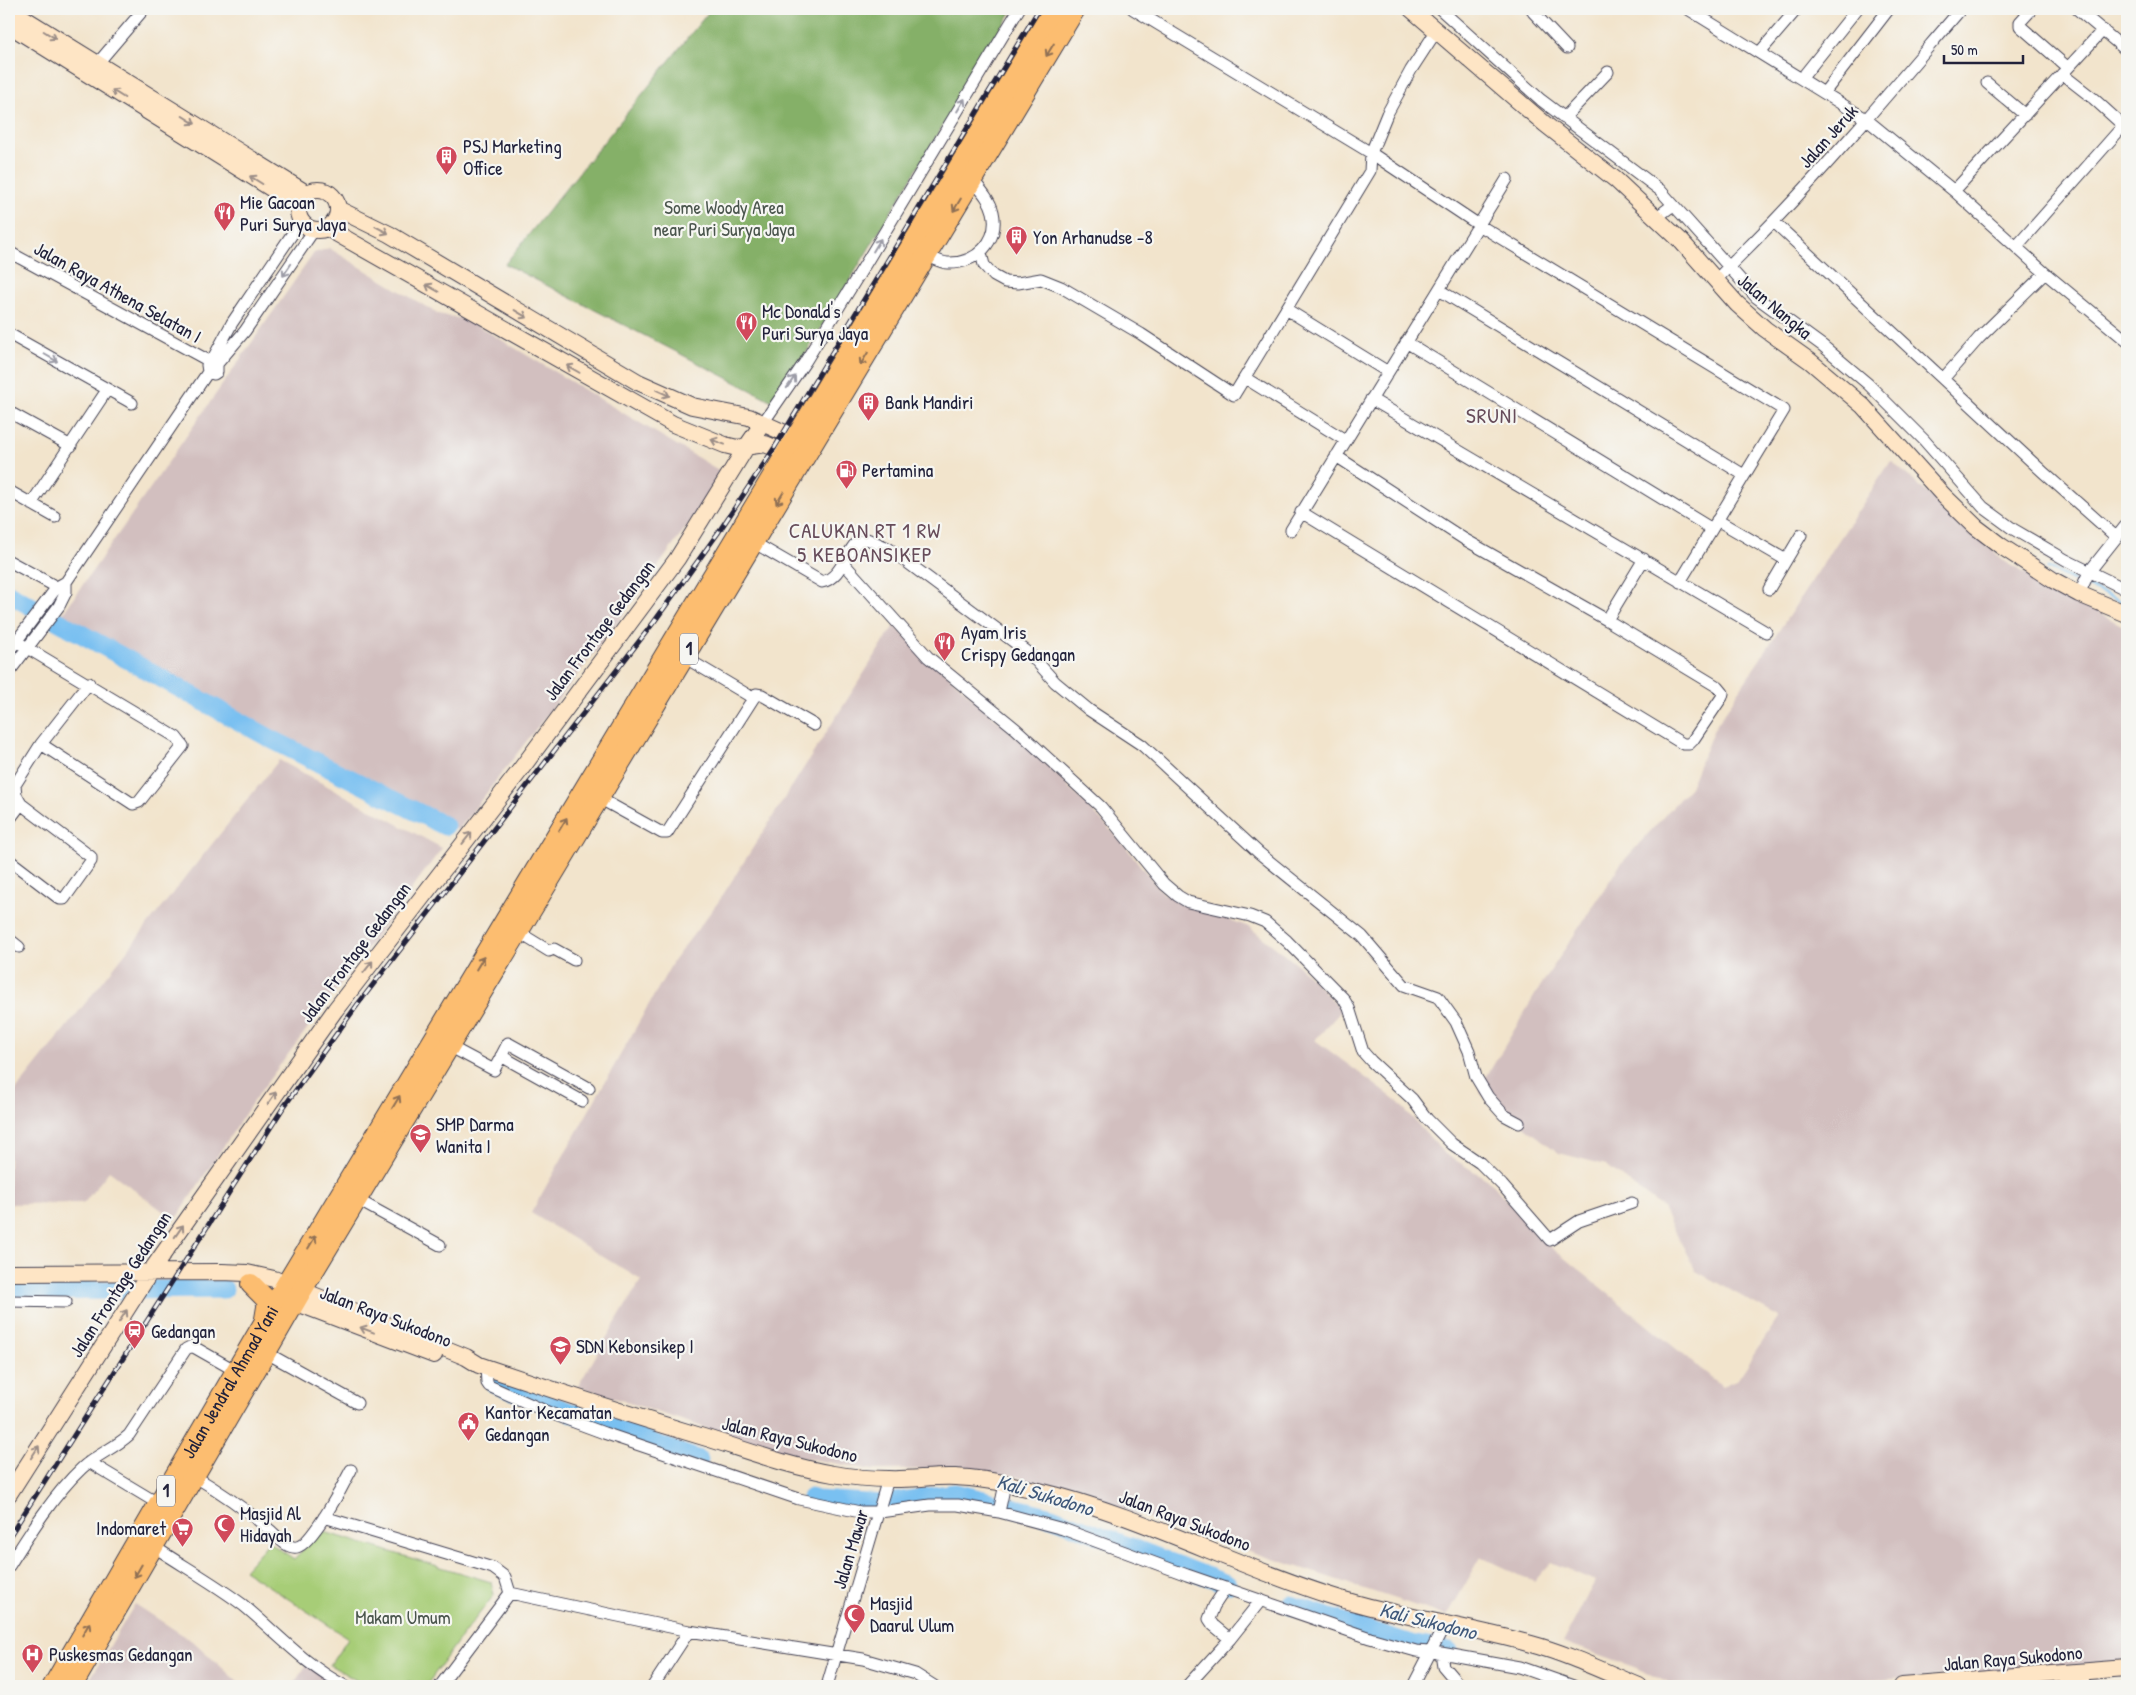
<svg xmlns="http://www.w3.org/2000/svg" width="2136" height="1695" font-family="'Patrick Hand',sans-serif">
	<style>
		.industrial { fill: #d2bfbf }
		.green { fill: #a7cd77; stroke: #647859 }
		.forest { fill: #85b068; stroke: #546952 }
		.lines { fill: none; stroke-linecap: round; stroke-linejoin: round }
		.stream { stroke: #79c0f1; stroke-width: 3 }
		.river { stroke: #79c0f1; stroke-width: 19 }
		.street-casing { stroke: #413f51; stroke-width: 13 }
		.secondary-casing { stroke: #413f51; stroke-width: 18 }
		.highway-casing { stroke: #413f51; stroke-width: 22 }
		.street { stroke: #fff; stroke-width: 11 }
		.secondary { stroke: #fee5c5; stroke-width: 16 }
		.highway { stroke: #fcbd6f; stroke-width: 20 }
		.rail-casing { stroke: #22223b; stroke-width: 5 }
		.rail { stroke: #f6f6f2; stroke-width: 3; stroke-dasharray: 9; stroke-linecap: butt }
		.oneway { stroke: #9b8d87 }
		.oneway2 { stroke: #8f7055 }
		.oneway3 { stroke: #9c9ca7 }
		.labels { text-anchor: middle; stroke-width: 4.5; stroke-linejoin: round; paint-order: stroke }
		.shield { fill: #f6f6f2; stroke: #626272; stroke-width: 1 }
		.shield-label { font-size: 18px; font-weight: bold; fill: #22223b }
		.street-label { font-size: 19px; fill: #22223b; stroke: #f6f6f2 }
		.poi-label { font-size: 19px; fill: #22223b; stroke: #f6f6f2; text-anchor: start }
		.park-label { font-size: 19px; fill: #4a554d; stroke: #f6f6f2 }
		.water-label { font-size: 20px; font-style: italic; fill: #40597b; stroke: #f6f6f2 }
		.quarter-label { font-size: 21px; letter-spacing: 1px; fill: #674c5a; stroke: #f6f6f2 }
	</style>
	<rect width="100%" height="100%" fill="#f6f6f2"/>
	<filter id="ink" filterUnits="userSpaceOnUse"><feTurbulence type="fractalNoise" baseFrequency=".02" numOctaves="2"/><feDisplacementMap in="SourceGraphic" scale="10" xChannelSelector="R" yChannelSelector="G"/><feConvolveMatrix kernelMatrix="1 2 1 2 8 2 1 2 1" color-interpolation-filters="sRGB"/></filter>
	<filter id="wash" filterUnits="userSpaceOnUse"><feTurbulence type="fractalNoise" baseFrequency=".0096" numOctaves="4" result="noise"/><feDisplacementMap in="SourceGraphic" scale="20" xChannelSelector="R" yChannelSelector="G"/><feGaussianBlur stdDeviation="1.12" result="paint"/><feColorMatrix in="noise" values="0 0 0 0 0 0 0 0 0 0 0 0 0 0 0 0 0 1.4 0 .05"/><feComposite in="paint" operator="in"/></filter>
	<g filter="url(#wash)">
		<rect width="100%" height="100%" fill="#f2e4cc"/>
		<path class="industrial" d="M329,248L438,314L468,320L725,474L606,638L458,830L347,771L274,736L61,616L314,253Z
			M1891,461L2008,564L2127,628V1663L1832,1683L1671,1684L1634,1667L1563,1642L1595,1581L1551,1562L1534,1582L1481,1557L1447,1616L1130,1512L1012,1475L941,1469L874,1470L788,1455L578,1386L641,1280L531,1213L674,960L719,901L894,626L1051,769L1121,841L1163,894L1249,927L1298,965L1342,1010L1315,1040L1397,1101L1445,1154L1490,1181L1536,1235L1722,1386L1738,1379L1779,1317L1696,1271L1662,1207L1606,1165L1559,1153L1480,1093L1485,1079L1538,990L1620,865L1690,787L1714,729Z
			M279,760L442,848L254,1100L175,1220L109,1171L84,1203L9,1204V1099Z
			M135,1604L195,1643L242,1686H86Z
			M308,1663L335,1686H292Z"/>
		<path class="green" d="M321,1531L491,1582L494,1595L458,1641L426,1686L408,1681L404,1686H366L330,1665L348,1638L244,1570L269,1542L294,1559Z"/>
		<path class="forest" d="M711,9H1013L776,403L505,264Z"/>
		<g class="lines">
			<path class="stream" d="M2048,568L2081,584
				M2087,586L2127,604"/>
			<path class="river" d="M9,594L273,740L445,826
				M9,1291L224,1289
				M495,1384L699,1460
				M811,1498L817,1500L883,1504L955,1493L1052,1517L1227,1584
				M1291,1605L1411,1644L1449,1651"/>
		</g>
	</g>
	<g filter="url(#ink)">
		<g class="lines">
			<defs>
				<path id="street" d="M1133,9L1371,153L1479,225L1784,410L1680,582
					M1440,9L1541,100L1660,190L1756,297L1823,346L1868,384L1924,440L1983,507L2013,529L2066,560L2127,590
					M1533,9V12L1567,48
					M1688,9L1866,119L1954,191L2045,273L2127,341
					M2032,9L2020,22V26L2068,68
					M2077,9L2127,51
					M1760,52L1797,9
					M97,64L144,9
					M2062,74L2094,99L2127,129
					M1801,79L1857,9
					M1987,83L2025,115
					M1824,93L1889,9
					M1564,118L1608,72
					M1954,191L2103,30
					M1657,217L1673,205
					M301,221L232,323L211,362L207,365L208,372L214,374L217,372V364L245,331L314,230
					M1774,222L2043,472L2116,537
					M2016,247L2123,126
					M9,252L211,362
					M981,253L984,265L994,276L1005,282L1018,283L1041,279L1061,287L1141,334L1234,395L1370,171L1371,153L1387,114L1411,70L1437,30
					M926,255C933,258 941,263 948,263C976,264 1000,241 993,212C990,199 980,189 972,179
					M1715,281C1734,261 1755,241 1774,221C1839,153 1900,80 1961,9
					M1439,290L1744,475
					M1286,309L1388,372
					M9,334L132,403
					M1406,342L1712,529
					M1245,378L1345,440
					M1943,379L1979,338L2045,273
					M1371,399L1766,632
					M9,412L71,446
					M763,423L805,362L866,263L1019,9
					M9,491L55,517
					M31,504L107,390
					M1301,512L1683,744H1689L1693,740L1722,697L1723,693L1718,687L1607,620L1464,539L1336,456
					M1717,520L1786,560
					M1291,530L1507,179
					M753,542L822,582C840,578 845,555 856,543C859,541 864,540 867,539L888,548L1029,653L1055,682L1089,710L1142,745L1259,853L1362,936L1404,985L1438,997L1456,1022L1469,1051L1476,1077L1488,1097L1504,1115L1519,1123
					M9,561L62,590
					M843,565L847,567L928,657L1016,729L1101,807L1164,884L1178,896L1188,902L1250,916L1265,922L1287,941L1343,998L1349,1008L1363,1052L1371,1061L1412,1099L1427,1119L1452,1144L1480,1163L1502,1185L1550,1240L1579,1221L1632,1203
					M1769,589L1801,535
					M2079,594L2089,572L2127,524
					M1607,620L1644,559
					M9,637L176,737L183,746L139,802L133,804L41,744
					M9,651L57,587L66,582L208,372
					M684,657L753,698
					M9,672L59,606L66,592V582
					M599,798L662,833H667L756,694L762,695L814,725
					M9,820L21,804
					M9,860L60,899H64L91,861V857L21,804L16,795L15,785L41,744L89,683
					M518,932L549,951L554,949L574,960
					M9,939L19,947
					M449,1046L494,1070L508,1043L589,1088
					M501,1056L582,1101
					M356,1199L440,1245
					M9,1301L66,1302
					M265,1352L357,1403
					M486,1367L487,1383L489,1386L550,1413L604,1433L799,1499L860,1512H880L930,1505H958L999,1512L1063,1529L1187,1575L1370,1638L1416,1651L1441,1653L1519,1667L1573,1686
					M89,1462L159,1504
					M194,1476C221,1492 248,1511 272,1532C278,1537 287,1549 297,1547C312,1544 344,1484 351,1470
					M999,1512L1005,1484
					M324,1517L493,1568L505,1577L510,1593
					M153,1546C183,1566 214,1583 243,1605C277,1633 306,1666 345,1686
					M9,1566C29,1534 55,1493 82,1468C96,1455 115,1448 129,1435L186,1349L192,1346L236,1371
					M1226,1588L1214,1606L1209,1619L1213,1625L1230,1639
					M510,1593L689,1631L863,1659L915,1674L934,1686
					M1441,1653L1443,1666L1460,1686
					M2082,1672L2083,1686
					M440,1686L510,1593
					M653,1686L689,1631
					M827,1686L888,1479
					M1187,1686L1230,1639L1261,1600
					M1413,1686L1445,1624"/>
				<path id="secondary" d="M9,9L306,193
					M1411,9L1545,124L1616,180L1681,241L1737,304L1765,329L1810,361L1863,406L1943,495L1976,527L2001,546L2053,580L2079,594L2127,614
					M9,25L298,205
					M298 210a20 20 0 1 1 40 0a20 20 0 1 1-40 0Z
					M338,209L389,234L638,382L692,406L749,417L796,438
					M327,228L673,424L725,445L737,448L765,444L787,453
					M9,1273L222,1272L247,1273L274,1279L466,1357L479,1365C555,1391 633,1416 710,1439C751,1452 792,1467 833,1474C851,1477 870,1479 888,1479C910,1480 933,1476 955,1477C983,1478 1011,1484 1039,1491C1137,1514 1229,1563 1325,1594C1392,1616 1463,1625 1531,1644C1568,1654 1603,1671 1639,1686
					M284,1298L434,1355
					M9,1494L151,1271L335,1010L518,773L677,559L747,446L763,423
					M1902,1686L2127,1668"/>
				<g id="highway">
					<path d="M251,1284L268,1301L265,1319"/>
					<path id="s1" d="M53,1686L287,1283L1054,9"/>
					<path d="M72,1686L302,1290L1075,9"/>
				</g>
			</defs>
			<use href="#street" class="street-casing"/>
			<use href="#secondary" class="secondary-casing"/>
			<use href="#highway" class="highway-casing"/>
			<use href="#street" class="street"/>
			<use href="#secondary" class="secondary"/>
			<use href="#highway" class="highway"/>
			<defs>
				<path id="rail" d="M9,1537L283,1108L358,1004L654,622L718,533L775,447L1039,9"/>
			</defs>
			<use href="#rail" class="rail-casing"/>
			<use href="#rail" class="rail"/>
		</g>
		<defs><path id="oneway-shaft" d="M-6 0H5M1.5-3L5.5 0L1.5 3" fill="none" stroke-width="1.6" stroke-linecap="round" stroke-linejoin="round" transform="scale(1.25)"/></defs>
		<g class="oneway">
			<use href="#oneway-shaft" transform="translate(50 35) rotate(32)"/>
			<use href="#oneway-shaft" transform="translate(118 94) rotate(-148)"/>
			<use href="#oneway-shaft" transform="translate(189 120) rotate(32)"/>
			<use href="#oneway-shaft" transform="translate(256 180) rotate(-148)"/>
			<use href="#oneway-shaft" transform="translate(382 230) rotate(28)"/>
			<use href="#oneway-shaft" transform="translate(432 288) rotate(-150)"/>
			<use href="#oneway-shaft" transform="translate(521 314) rotate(31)"/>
			<use href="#oneway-shaft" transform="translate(573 369) rotate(-150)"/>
			<use href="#oneway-shaft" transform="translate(663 393) rotate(24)"/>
			<use href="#oneway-shaft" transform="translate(718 442) rotate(-160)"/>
			<use href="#oneway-shaft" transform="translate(467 838) rotate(-52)"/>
			<use href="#oneway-shaft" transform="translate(368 967) rotate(-52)"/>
			<use href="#oneway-shaft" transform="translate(272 1098) rotate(-55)"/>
			<use href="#oneway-shaft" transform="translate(179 1231) rotate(-55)"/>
			<use href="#oneway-shaft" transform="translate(123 1316) rotate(-57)"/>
			<use href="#oneway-shaft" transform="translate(367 1330) rotate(-159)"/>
			<use href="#oneway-shaft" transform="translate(35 1452) rotate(-57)"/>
		</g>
		<g class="oneway2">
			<use href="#oneway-shaft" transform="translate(1050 50) rotate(121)"/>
			<use href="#oneway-shaft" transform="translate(957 205) rotate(121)"/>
			<use href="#oneway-shaft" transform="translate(864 359) rotate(121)"/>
			<use href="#oneway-shaft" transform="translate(780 498) rotate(121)"/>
			<use href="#oneway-shaft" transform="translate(563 824) rotate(-59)"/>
			<use href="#oneway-shaft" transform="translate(480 963) rotate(-59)"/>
			<use href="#oneway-shaft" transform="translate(396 1102) rotate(-59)"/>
			<use href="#oneway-shaft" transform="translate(312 1242) rotate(-59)"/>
			<use href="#oneway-shaft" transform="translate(138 1571) rotate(120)"/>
			<use href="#oneway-shaft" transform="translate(86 1629) rotate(-60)"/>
		</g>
		<g class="oneway3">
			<use href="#oneway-shaft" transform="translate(961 105) rotate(-59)"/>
			<use href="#oneway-shaft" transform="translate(877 245) rotate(-59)"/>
			<use href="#oneway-shaft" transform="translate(287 270) rotate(124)"/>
			<use href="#oneway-shaft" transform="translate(51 358) rotate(30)"/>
			<use href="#oneway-shaft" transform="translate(791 382) rotate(-55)"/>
		</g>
	</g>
	<defs>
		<symbol id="building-pin" viewBox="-11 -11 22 30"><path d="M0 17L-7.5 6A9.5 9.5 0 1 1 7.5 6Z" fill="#d1495b" stroke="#f6f6f2"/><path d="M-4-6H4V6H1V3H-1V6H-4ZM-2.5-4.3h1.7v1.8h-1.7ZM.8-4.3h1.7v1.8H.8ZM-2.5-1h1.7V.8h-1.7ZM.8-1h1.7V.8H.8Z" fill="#fff"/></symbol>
		<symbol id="restaurant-pin" viewBox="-11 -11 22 30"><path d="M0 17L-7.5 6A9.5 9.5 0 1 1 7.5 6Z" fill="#d1495b" stroke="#f6f6f2"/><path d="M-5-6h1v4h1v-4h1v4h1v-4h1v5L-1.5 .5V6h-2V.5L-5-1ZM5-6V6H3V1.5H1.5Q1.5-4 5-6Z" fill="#fff"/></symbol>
		<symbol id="fuel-pin" viewBox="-11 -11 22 30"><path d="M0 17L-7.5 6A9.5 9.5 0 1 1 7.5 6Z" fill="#d1495b" stroke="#f6f6f2"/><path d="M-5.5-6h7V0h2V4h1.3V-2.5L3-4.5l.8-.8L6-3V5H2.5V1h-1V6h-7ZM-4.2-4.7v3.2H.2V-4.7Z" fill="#fff"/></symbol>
		<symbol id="school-pin" viewBox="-11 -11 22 30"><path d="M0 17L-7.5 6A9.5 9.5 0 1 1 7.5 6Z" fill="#d1495b" stroke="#f6f6f2"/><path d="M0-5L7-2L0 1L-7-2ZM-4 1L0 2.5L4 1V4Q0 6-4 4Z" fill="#fff"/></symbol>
		<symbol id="station-pin" viewBox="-11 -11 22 30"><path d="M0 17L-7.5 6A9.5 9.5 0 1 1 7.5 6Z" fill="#d1495b" stroke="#f6f6f2"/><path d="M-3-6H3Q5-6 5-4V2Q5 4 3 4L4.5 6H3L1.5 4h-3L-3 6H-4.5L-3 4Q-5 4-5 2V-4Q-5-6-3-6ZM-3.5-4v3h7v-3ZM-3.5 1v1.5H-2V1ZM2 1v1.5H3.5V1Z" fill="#fff"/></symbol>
		<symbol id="civic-pin" viewBox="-11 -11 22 30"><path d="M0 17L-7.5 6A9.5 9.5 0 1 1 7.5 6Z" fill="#d1495b" stroke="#f6f6f2"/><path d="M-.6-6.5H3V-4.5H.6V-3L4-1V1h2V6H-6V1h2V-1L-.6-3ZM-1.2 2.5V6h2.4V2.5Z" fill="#fff"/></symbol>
		<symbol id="mosque-pin" viewBox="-11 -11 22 30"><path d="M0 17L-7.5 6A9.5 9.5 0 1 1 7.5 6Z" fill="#d1495b" stroke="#f6f6f2"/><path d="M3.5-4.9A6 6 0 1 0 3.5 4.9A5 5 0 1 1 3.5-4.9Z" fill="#fff"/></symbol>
		<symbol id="supermarket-pin" viewBox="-11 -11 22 30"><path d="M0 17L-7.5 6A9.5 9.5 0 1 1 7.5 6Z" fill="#d1495b" stroke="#f6f6f2"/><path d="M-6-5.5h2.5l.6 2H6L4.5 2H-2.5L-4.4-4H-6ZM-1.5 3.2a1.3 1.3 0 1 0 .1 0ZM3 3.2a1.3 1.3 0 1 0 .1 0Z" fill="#fff"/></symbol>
		<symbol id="hospital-pin" viewBox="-11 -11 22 30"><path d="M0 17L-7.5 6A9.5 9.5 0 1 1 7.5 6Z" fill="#d1495b" stroke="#f6f6f2"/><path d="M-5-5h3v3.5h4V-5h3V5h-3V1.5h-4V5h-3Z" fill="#fff"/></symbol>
	</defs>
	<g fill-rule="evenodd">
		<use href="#building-pin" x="434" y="144" width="25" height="34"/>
		<use href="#restaurant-pin" x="212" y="200" width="25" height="34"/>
		<use href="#building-pin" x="1004" y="224" width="25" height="34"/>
		<use href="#restaurant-pin" x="734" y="310" width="25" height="34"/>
		<use href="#building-pin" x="856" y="390" width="25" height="34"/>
		<use href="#fuel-pin" x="834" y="458" width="25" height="34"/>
		<use href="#restaurant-pin" x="932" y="630" width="25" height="34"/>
		<use href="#school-pin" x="408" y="1122" width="25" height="34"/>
		<use href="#station-pin" x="122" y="1318" width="25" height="34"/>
		<use href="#school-pin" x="548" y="1334" width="25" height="34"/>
		<use href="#civic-pin" x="456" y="1410" width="25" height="34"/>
		<use href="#mosque-pin" x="212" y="1512" width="25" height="34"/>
		<use href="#supermarket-pin" x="170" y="1516" width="25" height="34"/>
		<use href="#mosque-pin" x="842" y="1602" width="25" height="34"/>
		<use href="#hospital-pin" x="20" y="1642" width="25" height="34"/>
	</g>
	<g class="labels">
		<g class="shield">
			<rect x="680" y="633.5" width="18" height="31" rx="4"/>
			<rect x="157" y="1475.5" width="18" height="31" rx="4"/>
		</g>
		<g class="shield-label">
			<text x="689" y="655">1</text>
			<text x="166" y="1497">1</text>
		</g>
		<g class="street-label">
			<text transform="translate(1828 136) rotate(-48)" y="7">Jalan Jeruk</text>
			<text transform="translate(118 292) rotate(29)" y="7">Jalan Raya Athena Selatan I</text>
			<text transform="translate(1775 306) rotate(40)" y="7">Jalan Nangka</text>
			<text transform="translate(599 630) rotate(-53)" y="7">Jalan Frontage Gedangan</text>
			<text transform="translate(355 952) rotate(-53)" y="7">Jalan Frontage Gedangan</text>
			<text transform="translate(120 1284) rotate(-57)" y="7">Jalan Frontage Gedangan</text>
			<text transform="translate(386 1316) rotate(21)" y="7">Jalan Raya Sukodono</text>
			<text dy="7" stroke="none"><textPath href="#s1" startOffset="352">Jalan Jendral Ahmad Yani</textPath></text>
			<text transform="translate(790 1439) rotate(14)" y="7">Jalan Raya Sukodono</text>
			<text transform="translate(1185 1520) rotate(21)" y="7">Jalan Raya Sukodono</text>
			<text transform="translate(850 1549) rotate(-73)" y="7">Jalan Mawar</text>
			<text transform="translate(2013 1658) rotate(-5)" y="7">Jalan Raya Sukodono</text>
		</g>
		<g class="poi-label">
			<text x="463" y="153">PSJ Marketing<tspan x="463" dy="22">Office</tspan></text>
			<text x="240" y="209">Mie Gacoan<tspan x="240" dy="22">Puri Surya Jaya</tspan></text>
			<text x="1033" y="244">Yon Arhanudse -8</text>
			<text x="762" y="318">Mc Donald's<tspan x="762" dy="22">Puri Surya Jaya</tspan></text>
			<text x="885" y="409">Bank Mandiri</text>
			<text x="862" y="477">Pertamina</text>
			<text x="961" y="639">Ayam Iris<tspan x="961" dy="22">Crispy Gedangan</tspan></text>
			<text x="436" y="1131">SMP Darma<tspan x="436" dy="22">Wanita I</tspan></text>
			<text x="151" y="1338">Gedangan</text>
			<text x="576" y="1353">SDN Kebonsikep I</text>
			<text x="485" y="1419">Kantor Kecamatan<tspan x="485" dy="22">Gedangan</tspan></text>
			<text x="240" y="1520">Masjid Al<tspan x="240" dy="22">Hidayah</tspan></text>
			<text x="166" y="1535" text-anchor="end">Indomaret</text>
			<text x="870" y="1610">Masjid<tspan x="870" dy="22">Daarul Ulum</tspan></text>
			<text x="49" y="1661">Puskesmas Gedangan</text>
		</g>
		<g class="park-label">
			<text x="724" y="214">Some Woody Area<tspan x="724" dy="22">near Puri Surya Jaya</tspan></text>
			<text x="403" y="1624">Makam Umum</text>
		</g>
		<g class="water-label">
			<text transform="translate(1045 1495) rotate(17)" y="7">Kali Sukodono</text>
			<text transform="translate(1428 1621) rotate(14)" y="7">Kali Sukodono</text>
		</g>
		<g class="quarter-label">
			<text x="1492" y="423">SRUNI</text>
			<text x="865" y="538">CALUKAN RT 1 RW<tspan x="865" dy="24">5 KEBOANSIKEP</tspan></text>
		</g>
	</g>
	<rect width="2136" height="1695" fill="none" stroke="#f6f6f2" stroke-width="30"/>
	<path d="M1944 55v8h79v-8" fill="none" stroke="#22223b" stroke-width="2.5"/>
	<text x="1951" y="55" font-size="15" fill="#22223b" stroke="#f6f6f2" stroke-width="4" paint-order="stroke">50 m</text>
</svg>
